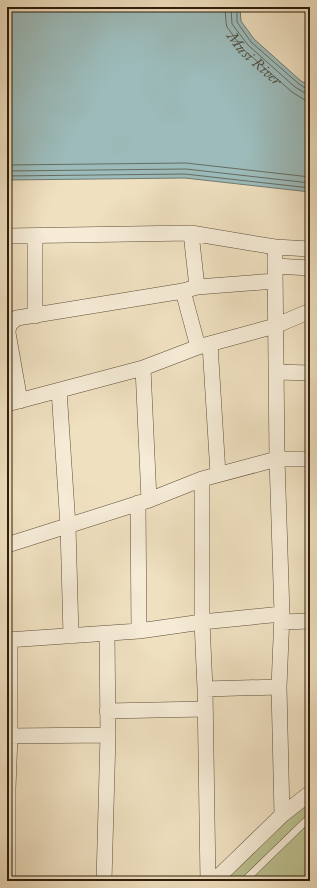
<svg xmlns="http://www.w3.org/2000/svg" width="317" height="888" font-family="'EB Garamond',serif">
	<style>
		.green { fill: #bcc191; stroke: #766e4d }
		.water { fill: #9cbbba; stroke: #707b73 }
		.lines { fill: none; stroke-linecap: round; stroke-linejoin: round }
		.shore { stroke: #666c62; stroke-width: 1 }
		.service-casing { stroke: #5f4d37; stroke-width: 8 }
		.minor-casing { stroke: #5f4d37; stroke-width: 16 }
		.service { stroke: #f5ebd6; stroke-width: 7 }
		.minor { stroke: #f5ebd6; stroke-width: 15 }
		.labels { text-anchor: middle; stroke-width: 3; stroke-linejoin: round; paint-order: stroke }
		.water-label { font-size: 16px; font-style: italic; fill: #504c3e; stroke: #f5ebd6 }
	</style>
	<rect width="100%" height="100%" fill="#efe0c0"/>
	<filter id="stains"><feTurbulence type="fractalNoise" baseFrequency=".005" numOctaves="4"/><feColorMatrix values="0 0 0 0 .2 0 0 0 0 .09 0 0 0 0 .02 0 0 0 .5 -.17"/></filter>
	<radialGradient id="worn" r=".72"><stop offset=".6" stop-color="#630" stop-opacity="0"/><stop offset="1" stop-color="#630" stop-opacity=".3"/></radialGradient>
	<path class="green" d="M310,799V881H225L242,862Z"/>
	<path class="water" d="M7,7H241L240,8L241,21L254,39L301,81L310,86V192L185,178L7,180Z"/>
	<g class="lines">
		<g class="shore">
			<path id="s1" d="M225,7L226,22L227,27L243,49L292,92L303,99L310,100"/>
			<path d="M231,7L232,24L248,45L295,87L305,93L310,94"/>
			<path d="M237,7V22L251,42L299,84L307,89H310"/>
			<path d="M7,165L186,163L310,177"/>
			<path d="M7,171L186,169L310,183"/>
			<path d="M7,176L185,174L310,188"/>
		</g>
		<defs>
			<path id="service" d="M244,881L310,817"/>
			<path id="minor" d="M191,233L197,287
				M7,236L191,233L275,247L310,249
				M275,256V266L310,268
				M275,266L277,459L282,614L279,687L282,815
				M183,291L198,347
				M35,316V236
				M210,344L218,474
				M143,368L149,500
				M277,372L310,373
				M59,390L68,526L71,636
				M20,401L8,333C8,325 11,323 17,318L183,291L197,287L275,281
				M7,404L143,368L198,347L275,326L310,311
				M202,479V622L205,689L208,881
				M138,503L139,631
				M7,545L149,500L202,479L277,459H310
				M282,622L310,621
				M7,640L139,631L202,622L282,614
				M205,689L279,687
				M107,711L205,709
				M7,736L108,735
				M8,881V788L10,736V640
				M104,881L108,735L107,634
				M214,881L282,815L310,793"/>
		</defs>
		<use href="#service" class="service-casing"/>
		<use href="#minor" class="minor-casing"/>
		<use href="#service" class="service"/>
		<use href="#minor" class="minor"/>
	</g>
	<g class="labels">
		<g class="water-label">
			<text dy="6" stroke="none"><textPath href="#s1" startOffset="62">Musi River</textPath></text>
		</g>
	</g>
	<rect width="317" height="888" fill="none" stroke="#efe0c0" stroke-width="24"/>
	<rect x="8" y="8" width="301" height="872" fill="none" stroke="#2f1c09" stroke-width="2"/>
	<rect x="12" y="12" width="293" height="864" fill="none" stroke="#2f1c09"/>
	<rect width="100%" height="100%" filter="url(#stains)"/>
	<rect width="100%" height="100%" fill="url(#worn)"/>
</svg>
